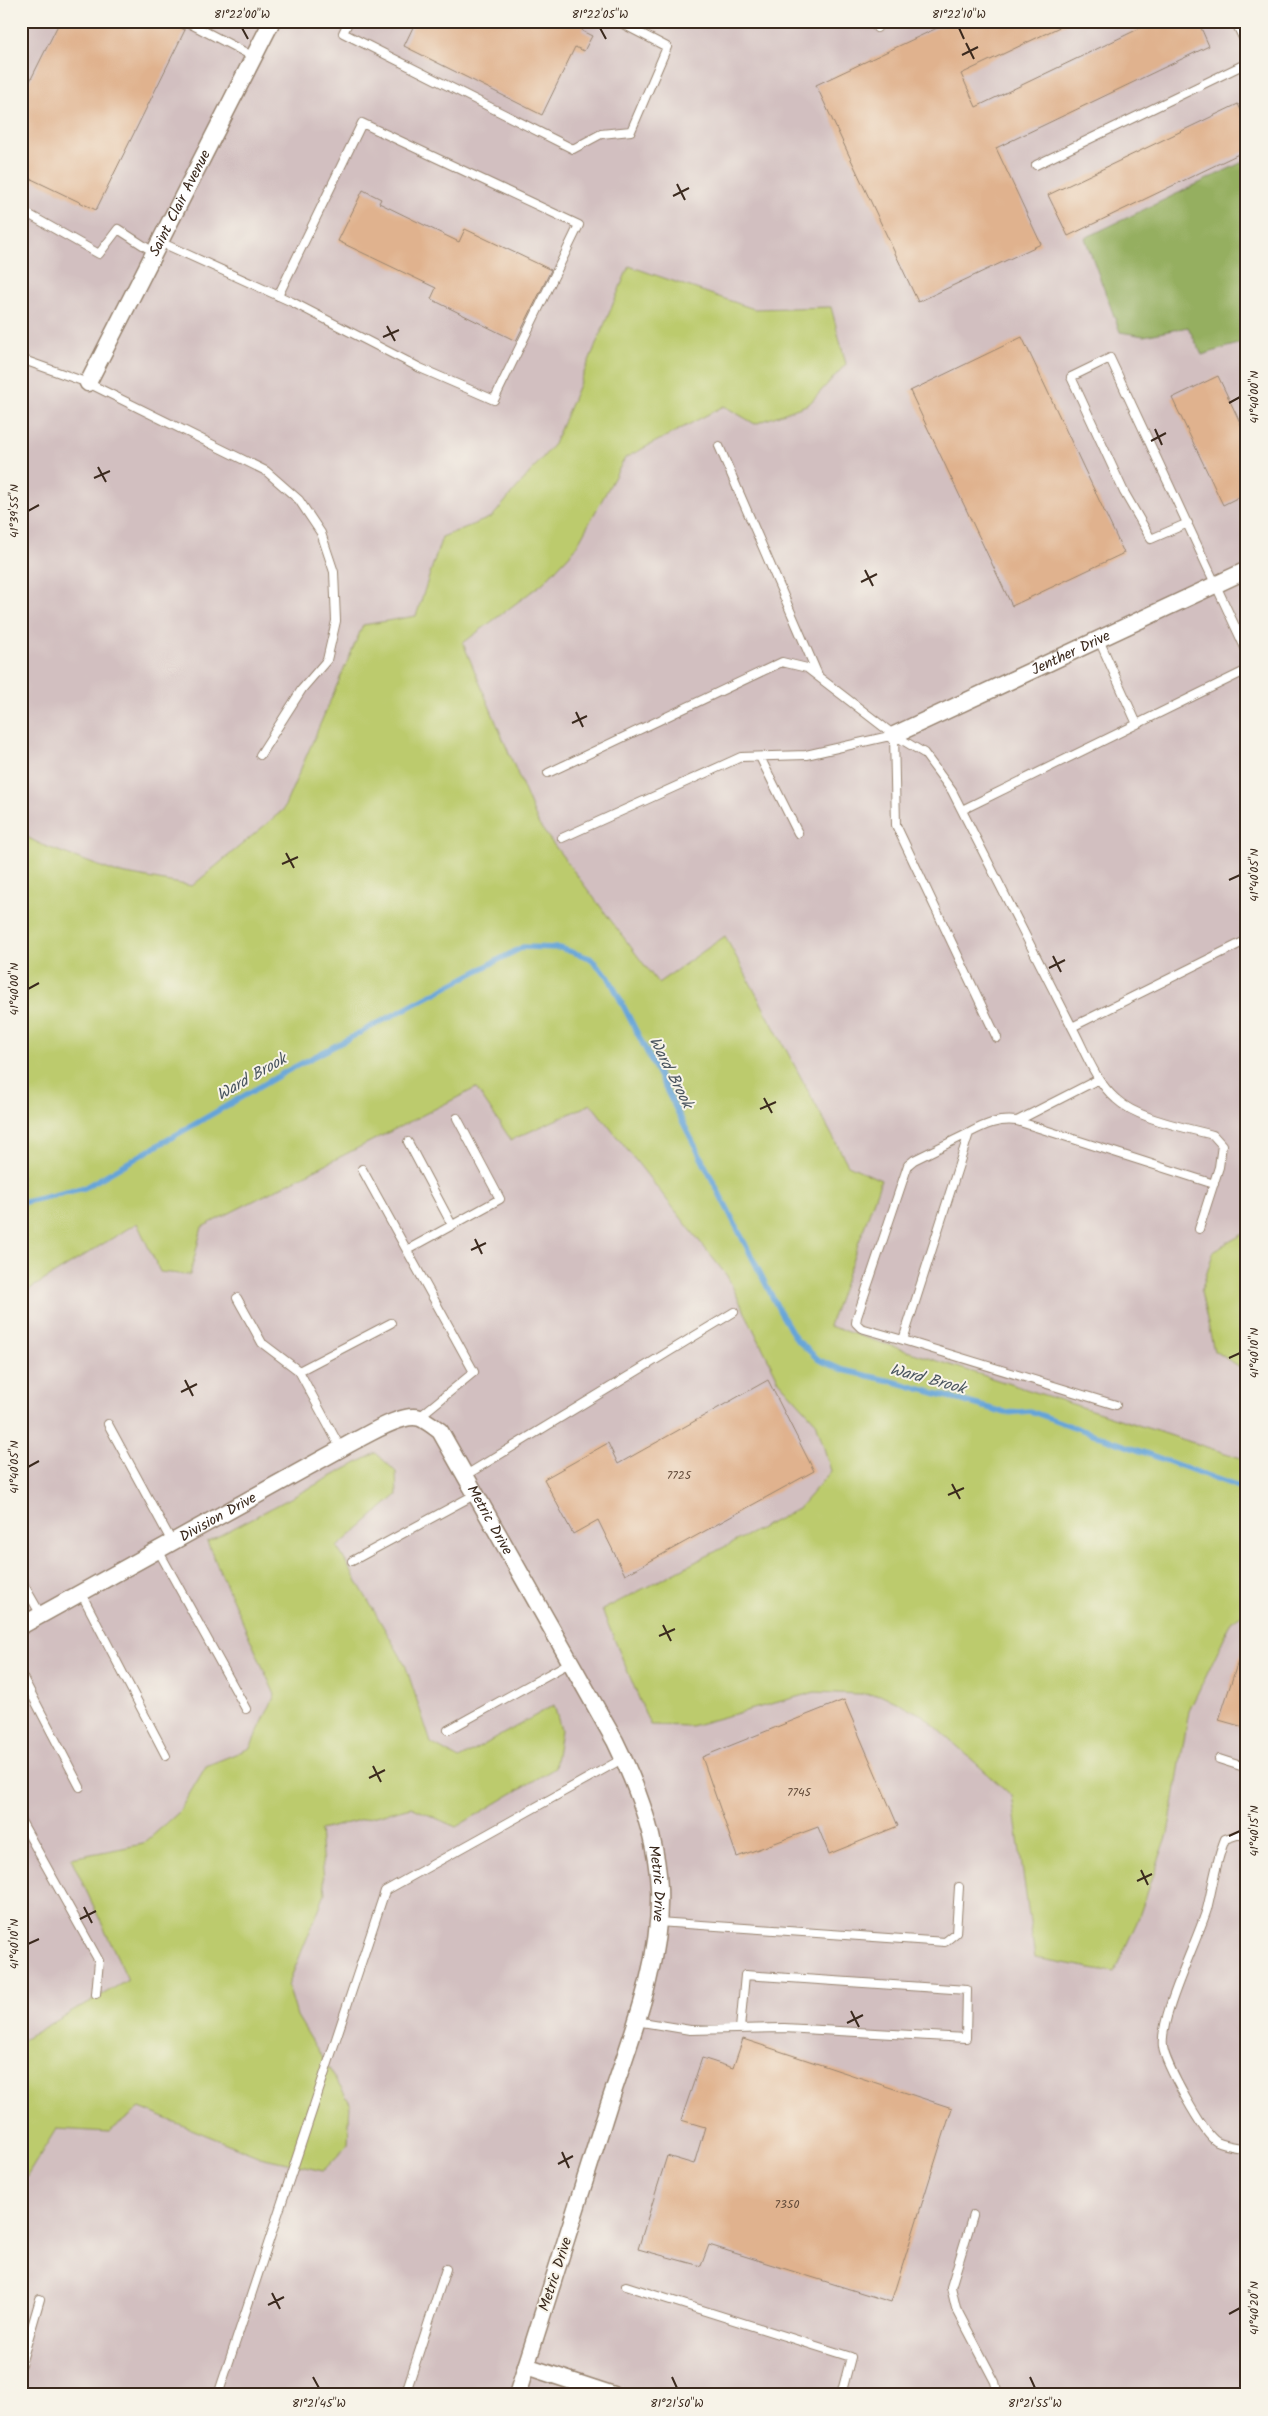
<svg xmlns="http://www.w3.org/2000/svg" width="1268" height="2416" font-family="Kalam,sans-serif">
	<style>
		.industrial { fill: #d2bfc0 }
		.green { fill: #bccb6d; stroke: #7c7a46 }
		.forest { fill: #95af60; stroke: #686c3f }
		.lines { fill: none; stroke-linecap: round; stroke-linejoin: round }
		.stream { stroke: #65a4d8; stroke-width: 5.5 }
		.building { fill: #e0b28e }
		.service-casing { stroke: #988470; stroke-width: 10 }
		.minor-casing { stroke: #988470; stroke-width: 19 }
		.service { stroke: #fff; stroke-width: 8 }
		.minor { stroke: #fff; stroke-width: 16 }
		.ticks { fill: none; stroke: #3b2a1e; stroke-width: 2 }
		.labels { text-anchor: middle; stroke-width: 4; stroke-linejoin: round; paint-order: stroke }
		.number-label { font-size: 12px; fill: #644c3a }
		.street-label { font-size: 15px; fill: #3b2a1e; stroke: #f7f3e8 }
		.water-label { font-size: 16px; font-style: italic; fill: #4a555f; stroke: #f7f3e8 }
		.neatline { fill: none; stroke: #3b2a1e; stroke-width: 2 }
		.ticks-label { font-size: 12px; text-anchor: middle; fill: #3b2a1e }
	</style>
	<rect width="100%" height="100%" fill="#f7f3e8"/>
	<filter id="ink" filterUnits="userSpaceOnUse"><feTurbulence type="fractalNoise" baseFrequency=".02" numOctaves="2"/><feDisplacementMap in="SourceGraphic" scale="10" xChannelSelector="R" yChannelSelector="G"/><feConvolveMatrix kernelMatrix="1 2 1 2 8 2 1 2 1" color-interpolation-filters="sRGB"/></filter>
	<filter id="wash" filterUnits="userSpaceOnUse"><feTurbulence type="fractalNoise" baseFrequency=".0096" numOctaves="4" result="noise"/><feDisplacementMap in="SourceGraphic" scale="20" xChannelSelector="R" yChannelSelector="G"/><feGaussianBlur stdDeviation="1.12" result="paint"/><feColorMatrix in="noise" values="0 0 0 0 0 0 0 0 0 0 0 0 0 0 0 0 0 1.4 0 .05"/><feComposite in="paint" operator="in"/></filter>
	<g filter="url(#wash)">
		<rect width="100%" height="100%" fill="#f4ddc1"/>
		<path class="industrial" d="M21,21H1247V2395H21Z"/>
		<path class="green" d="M629,266L754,309L831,307L846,364L809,404L755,424L724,406L625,458L575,549L543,583L463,643L539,825L658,983L725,936L848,1165L881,1180L829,1326L1247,1460V1611L1232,1621L1189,1711L1168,1834L1137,1922L1114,1972L1035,1958L1012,1796L924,1716L882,1695L815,1692L691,1726L650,1725L602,1610L798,1509L831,1471L816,1422L779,1381L727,1276L591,1104L511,1140L476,1088L202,1227L190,1275L160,1272L137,1223L25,1292L21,1290V834L42,845L115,872L192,886L283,810L363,625L416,616L442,537L492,517L554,444Z
			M1247,1232V1371L1214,1351L1201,1292L1214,1250Z
			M376,1453L396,1472L397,1495L337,1547L405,1664L431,1743L459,1759L554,1705L561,1730L555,1768L456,1827L411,1807L320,1830L325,1894L288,1985L297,2016L350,2103L348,2145L323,2171L260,2157L140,2108L109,2132L56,2129L21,2186V2041L128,1980L71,1858L143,1844L178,1813L206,1766L250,1748L275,1695L207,1542Z"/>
		<path class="forest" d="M1247,160V341L1202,355L1188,327L1144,336L1120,332L1085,238Z"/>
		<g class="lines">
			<path class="stream" d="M21,1203L84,1188L287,1071L523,947L560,948L590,958L608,976L779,1310L796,1339L819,1360L843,1370L895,1382L1006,1413L1030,1411L1247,1490"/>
		</g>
		<g id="blocks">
			<path class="building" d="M60,21H167L185,30L96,210L21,174V99Z
				M416,21H587L582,31L592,36L584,51L575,47L542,115L404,46Z
				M952,21H1072L961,74L976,107L1155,21H1198L1209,46L996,148L1041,244L918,302L816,85Z
				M1238,104L1247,123V150L1068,236L1048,195Z
				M363,190L381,199L379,203L459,242L465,229L551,270L516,341L431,299L436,288L338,241Z
				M1022,337L1124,553L1012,606L910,391Z
				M1218,376L1247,437V493L1223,505L1172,398Z
				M768,1380L814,1471L625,1575L598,1520L573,1534L544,1479L608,1443L618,1464Z
				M1244,1643L1247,1644V1728L1219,1720Z
				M844,1700L898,1826L829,1854L818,1827L737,1857L702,1757Z
				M743,2039L952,2108L891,2302L709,2245L701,2266L638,2249L667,2156L694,2164L705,2127L681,2120L702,2058L733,2068Z"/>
		</g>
	</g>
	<g filter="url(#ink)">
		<use href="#blocks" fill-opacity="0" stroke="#988470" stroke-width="1"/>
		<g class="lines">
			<defs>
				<path id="service" d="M185,21L254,57
					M349,21L343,33L573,149L601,134L631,131L667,47L617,21
					M874,21L877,28
					M1235,21L1247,46
					M1036,165L1247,63
					M21,210L99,254L118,229L155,253
					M160,242C204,262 248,282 292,302L420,368L494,400L579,225L362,123L278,296
					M21,359L88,383L266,471L299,500L321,533L334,572L336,621L327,660L302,689L260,755
					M719,446L818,675
					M1188,523L1151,539L1124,492L1071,377L1110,358L1247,652
					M1099,640L1137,724
					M894,735L896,825L997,1038
					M760,757L798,833
					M548,773L782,662L807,668L894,735L924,753L952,791L1072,1027L1247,940
					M962,810L1247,670
					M562,838L741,757L806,755L894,735
					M1072,1027C1085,1051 1095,1081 1116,1099C1137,1119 1184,1127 1213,1135L1222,1145L1219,1167L1199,1229
					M1017,1121L1099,1079
					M408,1142L452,1225
					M362,1169L474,1372L418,1418
					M407,1250L500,1199L457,1118
					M237,1298L262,1343L299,1371
					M903,1340L861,1328L856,1323L857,1317L908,1165L914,1160L969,1133
					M1116,1405L903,1340L969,1133C986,1124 998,1119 1017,1121L1214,1184
					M108,1424L172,1542
					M341,1449L299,1371L391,1323
					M466,1475L734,1312
					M158,1550L246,1709
					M352,1561L476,1494
					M21,1580L41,1615
					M81,1593L166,1756
					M21,1674L80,1787
					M448,1730L571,1662
					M1219,1759L1247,1768
					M21,1821L99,1961L96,1994
					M1247,1836L1240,1834L1225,1839C1216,1861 1213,1885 1207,1909C1197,1942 1159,2017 1163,2047C1165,2063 1203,2134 1217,2142C1225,2146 1238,2147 1247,2149
					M658,1922L945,1942L956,1933L959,1887
					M636,2021L690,2030L784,2028L966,2038L967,1990L745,1975L740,2029
					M973,2215L951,2287L956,2308L995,2382L998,2395
					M626,2286L851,2357L841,2395
					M21,2364L40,2299
					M218,2395L385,1891L624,1758
					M405,2395L446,2269"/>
				<g id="minor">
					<path id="s1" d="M88,383L272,21"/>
					<path id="s2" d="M894,735L1247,570"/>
					<path id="s3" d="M21,1626L351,1443C367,1435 403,1412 420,1418C427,1421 433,1426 440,1431L615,1741C637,1786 657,1837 659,1888C662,1963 631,2037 608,2107C578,2203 547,2299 517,2395"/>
					<path d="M526,2366L614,2395"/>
				</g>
			</defs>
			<use href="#service" class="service-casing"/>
			<use href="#minor" class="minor-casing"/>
			<use href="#service" class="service"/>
			<use href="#minor" class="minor"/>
		</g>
	</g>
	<path class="ticks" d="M242,28L248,39M600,28L606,39M959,28L964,39M966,43L974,59M962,55L978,47M677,184L685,200M673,196L689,188M387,326L395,341M383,337L399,330M1229,403L1240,397M1155,429L1162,445M1151,441L1166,433M98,467L106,482M94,478L110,471M28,511L39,505M865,570L873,586M861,582L877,574M576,712L583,727M572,723L587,716M286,853L294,868M282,864L298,857M1229,880L1240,875M1053,956L1061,972M1049,968L1065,960M28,989L39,983M764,1098L772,1113M760,1109L776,1102M475,1239L482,1254M471,1250L486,1243M1229,1358L1240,1353M185,1380L193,1396M181,1392L197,1384M28,1467L39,1461M952,1484L960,1499M948,1495L964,1488M663,1625L671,1641M659,1636L675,1629M373,1766L381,1782M369,1778L385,1770M1229,1836L1240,1831M1141,1870L1148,1885M1137,1881L1152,1874M84,1907L92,1923M80,1919L96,1911M28,1944L39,1939M851,2011L859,2027M847,2023L863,2015M562,2152L569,2168M558,2164L573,2156M272,2293L280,2309M268,2305L284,2297M1229,2314L1240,2308M313,2377L319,2388M672,2377L677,2388M1030,2377L1035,2388"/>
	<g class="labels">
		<g class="number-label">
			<text x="679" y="1479">7725</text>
			<text x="799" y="1796">7745</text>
			<text x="787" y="2208">7350</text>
		</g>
		<g class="street-label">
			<text dy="5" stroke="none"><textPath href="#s1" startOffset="202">Saint Clair Avenue</textPath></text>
			<text dy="5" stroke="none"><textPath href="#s2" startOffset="195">Jenther Drive</textPath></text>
			<text dy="5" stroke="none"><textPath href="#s3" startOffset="225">Division Drive</textPath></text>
			<text dy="5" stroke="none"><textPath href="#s3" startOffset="578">Metric Drive</textPath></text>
			<text dy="5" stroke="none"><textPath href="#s3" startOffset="982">Metric Drive</textPath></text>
			<text transform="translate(555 2274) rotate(-72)" y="5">Metric Drive</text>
		</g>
		<g class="water-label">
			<text transform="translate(672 1072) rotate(63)" y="6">Ward Brook</text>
			<text transform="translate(251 1076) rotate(-30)" y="6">Ward Brook</text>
			<text transform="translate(928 1378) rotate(15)" y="6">Ward Brook</text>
		</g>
	</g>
	<rect width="1268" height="2416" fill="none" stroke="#f7f3e8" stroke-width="55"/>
	<rect x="28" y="28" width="1212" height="2360" class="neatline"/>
	<g class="ticks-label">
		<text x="242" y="18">81°22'00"W</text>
		<text x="600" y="18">81°22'05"W</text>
		<text x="959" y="18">81°22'10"W</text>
		<text transform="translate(1254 397) rotate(-90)" y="4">41°40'00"N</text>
		<text transform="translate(14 511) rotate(-90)" y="4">41°39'55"N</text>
		<text transform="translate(1254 875) rotate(-90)" y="4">41°40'05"N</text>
		<text transform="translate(14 989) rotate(-90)" y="4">41°40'00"N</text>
		<text transform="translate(1254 1353) rotate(-90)" y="4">41°40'10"N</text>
		<text transform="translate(14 1467) rotate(-90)" y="4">41°40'05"N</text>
		<text transform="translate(1254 1831) rotate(-90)" y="4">41°40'15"N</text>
		<text transform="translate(14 1944) rotate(-90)" y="4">41°40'10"N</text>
		<text transform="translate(1254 2308) rotate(-90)" y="4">41°40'20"N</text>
		<text x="319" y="2407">81°21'45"W</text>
		<text x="677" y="2407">81°21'50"W</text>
		<text x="1035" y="2407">81°21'55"W</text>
	</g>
</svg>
